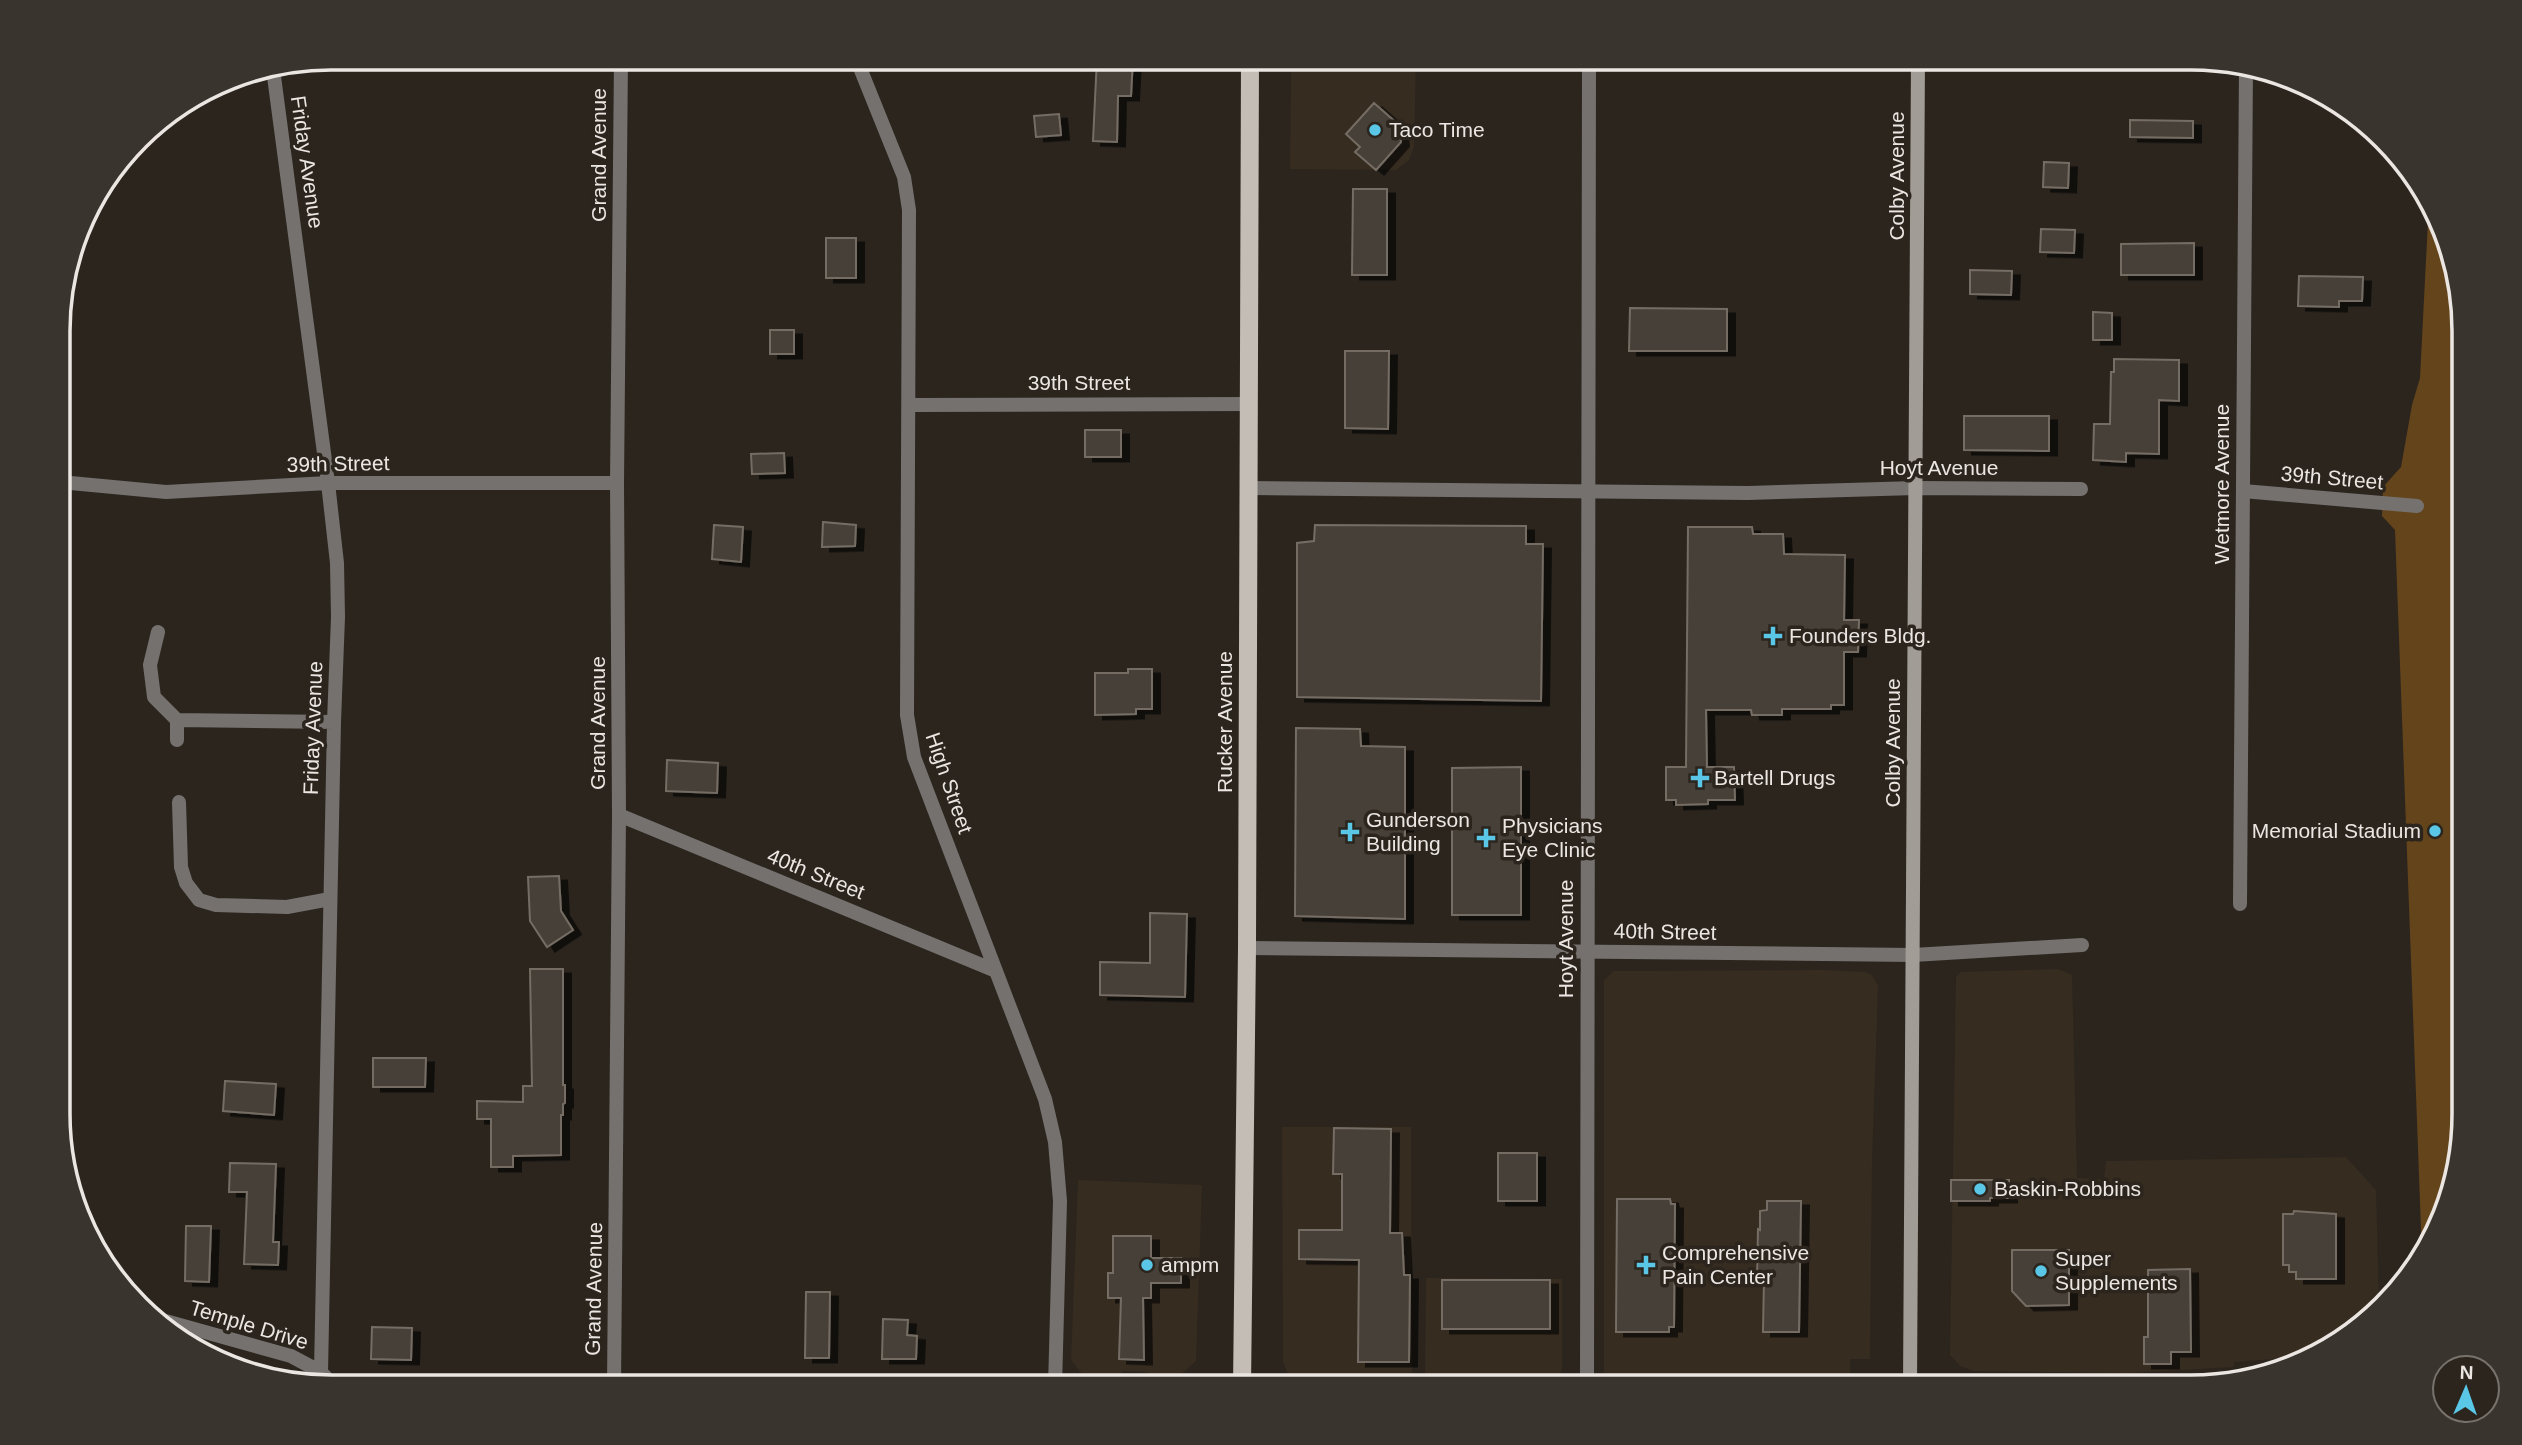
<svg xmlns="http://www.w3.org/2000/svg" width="2522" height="1445" font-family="Helvetica,sans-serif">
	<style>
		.built { fill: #372c20 }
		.park { fill: #64441b }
		.building { fill: #463f37; stroke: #746d64; stroke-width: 2; filter: url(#shadow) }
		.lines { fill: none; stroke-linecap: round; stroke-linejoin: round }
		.minor { stroke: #75716e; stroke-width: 14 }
		.tertiary { stroke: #75716e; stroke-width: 14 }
		.secondary { stroke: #a19c96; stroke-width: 14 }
		.primary { stroke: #c4bdb5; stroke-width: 18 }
		.poi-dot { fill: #5bc7e7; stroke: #2b251e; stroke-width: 2.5 }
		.labels { text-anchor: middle; stroke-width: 7; stroke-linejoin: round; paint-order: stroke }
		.poi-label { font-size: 21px; fill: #ebe6e2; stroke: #2b251e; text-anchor: start }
		.street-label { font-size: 21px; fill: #ebe6e2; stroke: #2b251e }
		.rim { fill: none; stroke: #ebe6e2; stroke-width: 3.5 }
	</style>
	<defs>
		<filter id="shadow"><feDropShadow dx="8" dy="4.5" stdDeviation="0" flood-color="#0009"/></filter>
	</defs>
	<rect width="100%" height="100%" fill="#2b251e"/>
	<path class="built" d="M1303,58H1416L1414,147L1409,160L1396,170L1290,169L1291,66Z
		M2058,969L2072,975L2077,1178L2104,1179L2106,1161L2346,1157L2376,1190L2379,1302L2342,1341L2314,1356L2234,1362L2233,1367L2130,1373L1973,1371L1960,1366L1950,1355L1956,977L1961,972Z
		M1825,970L1865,972L1872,975L1878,986L1872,1160L1870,1359H1850V1384H1618L1610,1381L1604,1375V980L1614,971Z
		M1282,1127H1411L1412,1381H1301L1288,1374L1283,1362Z
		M1078,1180L1202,1185L1196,1361L1178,1377L1148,1379L1147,1372L1122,1371L1121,1381L1088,1382L1071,1360Z
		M1426,1278L1562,1279V1368L1559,1380L1549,1382L1425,1381Z"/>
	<path class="park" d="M2429,201L2450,244L2464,313V1131L2428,1250L2422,1256L2395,530L2382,516L2383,487L2401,467L2412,405L2420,378Z"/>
	<path class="building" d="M1097,58H1133L1131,96H1118L1117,142L1093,141Z
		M1374,103L1399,125L1401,142L1376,170L1355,152L1360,147L1346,134Z
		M1059,114L1061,135L1036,137L1034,116Z
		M2130,120L2193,121V138L2130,137Z
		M2044,162L2069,163L2068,188L2043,187Z
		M1353,189H1387V275H1352Z
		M2041,229L2075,230L2074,253L2040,252Z
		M826,238H856V278H826Z
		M2194,243V275H2121V244Z
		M1970,270L2012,271L2011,295L1970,294Z
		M2299,276L2363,277L2362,301H2339V307L2298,306Z
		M1630,308L1727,309V351H1629Z
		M2093,312L2112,313V340H2093Z
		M770,330H794V354H770Z
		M1345,351H1389L1388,429L1345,428Z
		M2114,359L2179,360V401L2159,400V454L2126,453V462L2093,460L2094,424H2110L2111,372H2114Z
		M1964,416H2049V451L1964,450Z
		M1085,430H1121V457H1085Z
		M784,453L785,473L752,474L751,454Z
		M823,522L856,525L855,546L822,547Z
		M714,525L743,527L741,562L712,559Z
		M1315,525L1526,526V544H1543L1541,701L1297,697V543L1314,541Z
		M1688,527H1752L1753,534H1783L1784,554L1845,555L1844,620H1859L1858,652H1844V705H1831V709H1782V715H1752L1751,710H1706L1707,767H1734L1735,800H1708V804L1676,805V800H1666V767H1686Z
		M1128,669H1152V709H1136V714L1095,715V673H1128Z
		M1296,728L1360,729L1361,746L1405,747V919L1295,916Z
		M667,760L718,763L717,793L666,791Z
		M1521,767V915H1452V768Z
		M559,876L561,911L573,930L547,947L530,921L528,877Z
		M1150,913L1187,914L1185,997L1100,995V962L1150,963Z
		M530,969H563V1085H565V1103L563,1104V1115H561V1155L513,1156V1167H491V1119H477V1101L523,1102V1086H532Z
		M373,1058H426L425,1087H373Z
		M225,1081L276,1084L274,1115L223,1111Z
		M1334,1128L1391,1129L1390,1233H1402L1404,1275H1410L1409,1362H1358L1359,1260L1299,1259V1230H1342V1174H1333Z
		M1498,1153H1537V1201H1498Z
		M230,1163L276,1164L273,1242H279L278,1265L244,1264L247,1192H229Z
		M1951,1180H2009V1198H1990V1201H1951Z
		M1617,1199H1670L1671,1204H1675L1674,1327H1669V1332H1616Z
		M1767,1201H1801L1799,1332H1763L1764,1280H1757L1758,1229L1760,1230V1211L1767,1210Z
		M2294,1211L2336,1214V1279H2296V1272H2289V1265H2283V1214H2293Z
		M186,1226H211L209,1282L185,1281Z
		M1113,1236H1151V1258H1181V1283H1151V1298H1143L1144,1360L1119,1359L1121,1298H1108V1273H1113Z
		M2012,1250H2069V1305L2026,1306L2012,1291Z
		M2190,1269L2191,1352H2171V1364H2144V1337H2148V1270Z
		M1442,1280H1550V1329H1442Z
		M806,1292H830L829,1358H805Z
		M883,1319L908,1320L907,1335L917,1336L916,1359H882Z
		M372,1327L412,1328L411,1360L371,1359Z"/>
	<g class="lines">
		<path class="minor" d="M856,58L904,177L909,210L907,715L914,757L1045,1099L1055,1142L1060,1201L1055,1387
			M273,69L328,483L337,563L338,617L334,722L321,1372
			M910,405L1249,404
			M60,482L166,492L328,483H617
			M1249,488L1748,493L1916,488L2081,489
			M2243,491L2417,506
			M158,632L150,665L154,697L177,720V740
			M177,720L334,722
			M179,802L181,867L186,883L199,900L216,905L287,907L330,899
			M619,815L996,971
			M1247,948L1913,955L2082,945
			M162,1320L291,1356L321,1372L335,1387
			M614,1387L619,815L617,483L621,58"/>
		<path class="tertiary" d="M2240,904L2246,65
			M1587,1387L1589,58"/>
		<path class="secondary" d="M1910,1387L1918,58"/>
		<path class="primary" d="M1242,1387L1247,948L1250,58"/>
	</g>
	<g class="poi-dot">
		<circle cx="1375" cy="130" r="7"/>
		<path d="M1769.5 625.5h7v7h7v7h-7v7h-7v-7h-7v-7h7z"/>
		<path d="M1696.5 767.5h7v7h7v7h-7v7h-7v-7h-7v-7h7z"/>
		<circle cx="2435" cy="831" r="7"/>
		<path d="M1346.5 821.5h7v7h7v7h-7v7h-7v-7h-7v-7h7z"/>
		<path d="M1482.5 827.5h7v7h7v7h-7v7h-7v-7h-7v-7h7z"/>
		<circle cx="1980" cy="1189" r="7"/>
		<circle cx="1147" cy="1265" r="7"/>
		<path d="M1642.5 1254.5h7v7h7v7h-7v7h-7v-7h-7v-7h7z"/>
		<circle cx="2041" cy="1271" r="7"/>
	</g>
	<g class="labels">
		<g class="poi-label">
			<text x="1389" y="137">Taco Time</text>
			<text x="1789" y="643">Founders Bldg.</text>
			<text x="1714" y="785">Bartell Drugs</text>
			<text x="1366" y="827">Gunderson<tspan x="1366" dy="24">Building</tspan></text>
			<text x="1502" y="833">Physicians<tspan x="1502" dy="24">Eye Clinic</tspan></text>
			<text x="2421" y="838" text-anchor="end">Memorial Stadium</text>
			<text x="1994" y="1196">Baskin-Robbins</text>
			<text x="1662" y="1260">Comprehensive<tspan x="1662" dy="24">Pain Center</tspan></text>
			<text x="2055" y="1266">Super<tspan x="2055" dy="24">Supplements</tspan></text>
			<text x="1161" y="1272">ampm</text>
		</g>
		<g class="street-label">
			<text transform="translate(599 155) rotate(-90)" y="7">Grand Avenue</text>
			<text transform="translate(307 162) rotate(82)" y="7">Friday Avenue</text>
			<text transform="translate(1897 176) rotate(-90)" y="7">Colby Avenue</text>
			<text x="1079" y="390">39th Street</text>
			<text transform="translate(338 464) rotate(-1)" y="7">39th Street</text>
			<text x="1939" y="475">Hoyt Avenue</text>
			<text transform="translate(2332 478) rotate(5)" y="7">39th Street</text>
			<text transform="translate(2222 484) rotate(-90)" y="7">Wetmore Avenue</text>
			<text transform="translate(1225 722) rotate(-90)" y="7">Rucker Avenue</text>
			<text transform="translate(598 723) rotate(-90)" y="7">Grand Avenue</text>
			<text transform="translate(313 728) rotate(-88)" y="7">Friday Avenue</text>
			<text transform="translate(1893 743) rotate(-90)" y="7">Colby Avenue</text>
			<text transform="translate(949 783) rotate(71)" y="7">High Street</text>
			<text transform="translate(816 874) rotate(22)" y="7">40th Street</text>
			<text transform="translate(1665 932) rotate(1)" y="7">40th Street</text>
			<text transform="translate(1566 939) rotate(-90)" y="7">Hoyt Avenue</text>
			<text transform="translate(594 1289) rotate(-89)" y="7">Grand Avenue</text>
			<text transform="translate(249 1325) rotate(17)" y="7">Temple Drive</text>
		</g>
	</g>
	<path d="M0 0H2522V1445H0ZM331 70H2191A261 261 0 0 1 2452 331V1114A261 261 0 0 1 2191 1375H331A261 261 0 0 1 70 1114V331A261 261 0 0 1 331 70Z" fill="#3a342e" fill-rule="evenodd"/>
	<path class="rim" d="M331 70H2191A261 261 0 0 1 2452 331V1114A261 261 0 0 1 2191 1375H331A261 261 0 0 1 70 1114V331A261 261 0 0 1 331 70Z"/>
	<g transform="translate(2466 1389) rotate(2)"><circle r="33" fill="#2b251e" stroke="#78726c" stroke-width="2"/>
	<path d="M0-5L12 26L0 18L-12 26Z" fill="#5bc7e7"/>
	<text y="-10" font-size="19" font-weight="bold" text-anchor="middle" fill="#ebe6e2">N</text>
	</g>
</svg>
